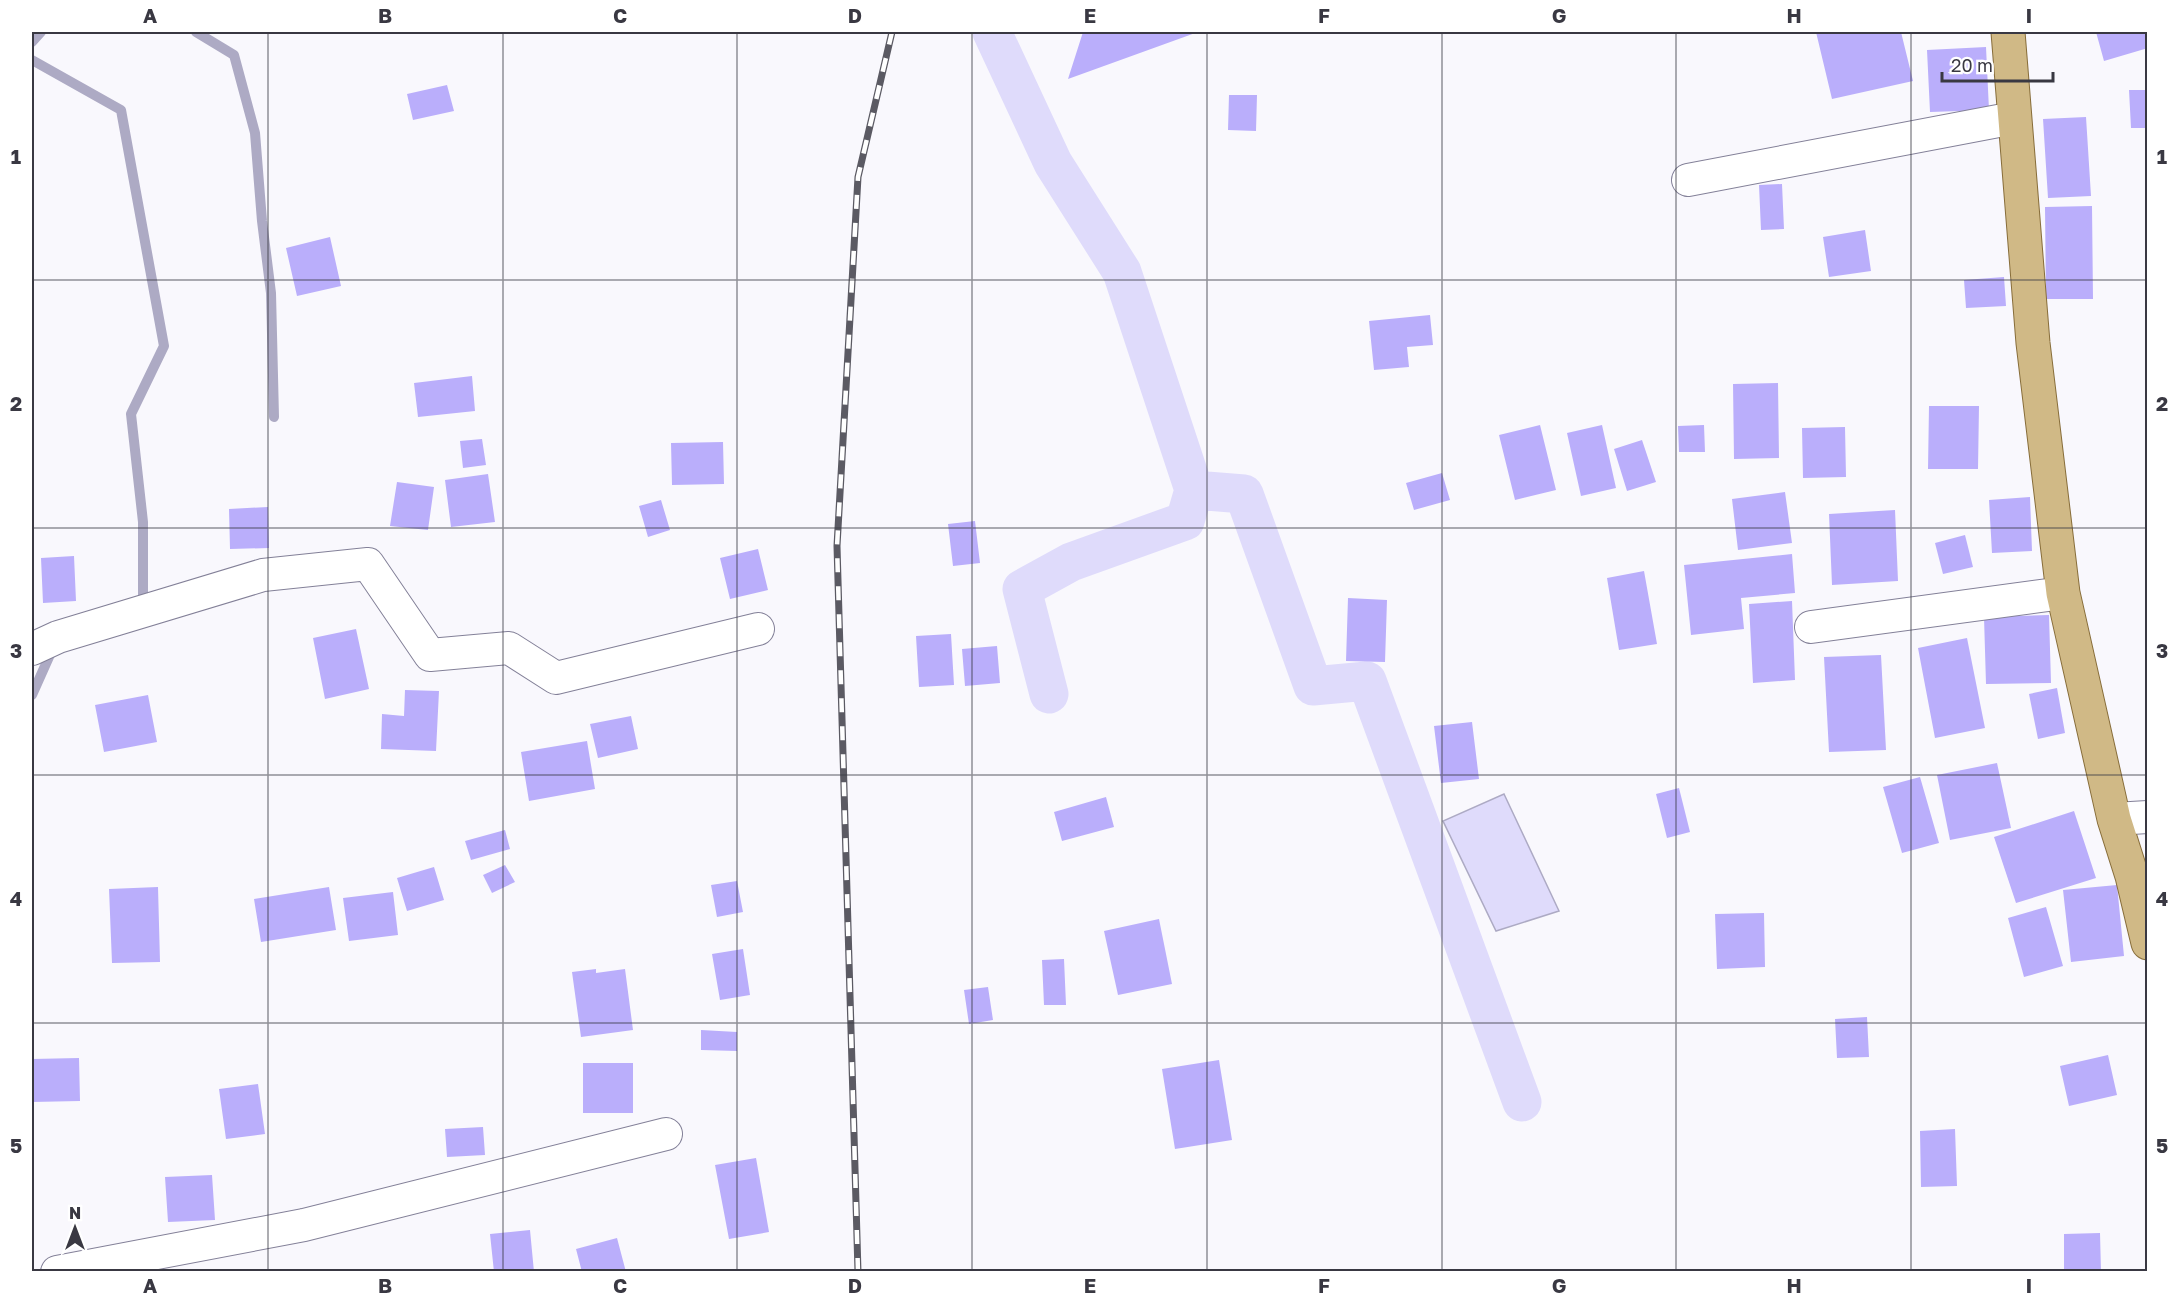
<svg xmlns="http://www.w3.org/2000/svg" width="2179" height="1303" font-family="'Golos Text',sans-serif">
	<style>
		.water { fill: #dfdbfb; stroke: #adaac4; stroke-width: 1.5 }
		.lines { fill: none; stroke-linecap: round; stroke-linejoin: round }
		.stream { stroke: #adaac4; stroke-width: 10 }
		.canal { stroke: #dfdbfb; stroke-width: 39 }
		.building { fill: #baaefb }
		.minor-casing { stroke: #838098; stroke-width: 34 }
		.primary-casing { stroke: #876d3a; stroke-width: 35 }
		.minor { stroke: #fff; stroke-width: 32 }
		.primary { stroke: #d0b986; stroke-width: 33 }
		.rail-casing { stroke: #5b5a63; stroke-width: 7 }
		.rail { stroke: #fff; stroke-width: 4.5; stroke-dasharray: 14; stroke-linecap: butt }
		.grid { fill: none; stroke: #393842; stroke-width: 1.5; stroke-opacity: 0.55 }
		.neatline { fill: none; stroke: #393842; stroke-width: 2 }
		.grid-label { font-size: 20px; text-anchor: middle; font-weight: bold; fill: #393842 }
	</style>
	<rect width="100%" height="100%" fill="#f9f8fd"/>
	<path class="water" d="M1504,794L1559,911L1496,931L1443,821Z"/>
	<g class="lines">
		<path class="stream" d="M196,32L234,55L255,133L262,221L271,293L274,417
			M32,42L41,32
			M32,60L121,110L164,346L131,414L143,522V607
			M32,695L53,648"/>
		<path class="canal" d="M992,32L1053,163L1122,272L1194,490L1244,494L1313,686L1367,681L1522,1102
			M1049,694L1022,589L1071,562L1185,521L1194,490"/>
	</g>
	<path class="building" d="M1083,32H1198L1068,79Z
		M1816,32H1901L1913,81L1832,99Z
		M2096,32H2148V48L2104,61Z
		M1986,47L1989,110L1930,112L1927,50Z
		M447,85L454,111L413,120L407,94Z
		M2129,90H2148V128H2131Z
		M1229,95H1257L1256,131L1228,130Z
		M2086,117L2091,196L2048,198L2043,119Z
		M1782,184L1784,229L1761,230L1759,185Z
		M2092,206L2093,299H2046L2045,207Z
		M1865,230L1871,271L1829,277L1823,237Z
		M330,237L341,286L297,296L286,248Z
		M2004,277L2006,306L1966,308L1964,280Z
		M1430,315L1433,345L1407,347L1409,367L1374,370L1369,321Z
		M472,376L475,411L418,417L414,383Z
		M1778,383L1779,458L1734,459L1733,384Z
		M1929,406H1979L1978,469H1928Z
		M1540,425L1556,490L1515,500L1499,435Z
		M1602,425L1616,488L1581,496L1567,433Z
		M1704,425L1705,452H1679L1678,426Z
		M1845,427L1846,477L1803,478L1802,428Z
		M482,439L486,465L463,468L460,441Z
		M1642,440L1656,482L1627,491L1614,449Z
		M723,442L724,484L672,485L671,443Z
		M1442,473L1450,500L1414,510L1406,483Z
		M488,474L495,522L451,527L445,480Z
		M397,482L434,487L428,530L390,526Z
		M1785,492L1792,543L1738,550L1732,499Z
		M2030,497L2032,551L1992,553L1989,500Z
		M661,500L670,530L648,537L639,506Z
		M268,507L269,548L230,549L229,509Z
		M1895,510L1898,581L1832,585L1829,514Z
		M975,521L980,563L953,566L948,524Z
		M1965,535L1973,567L1943,574L1935,543Z
		M758,549L768,590L730,599L720,558Z
		M1792,554L1795,593L1741,598L1744,629L1691,635L1684,565Z
		M74,556L76,601L43,603L41,558Z
		M1644,571L1657,644L1619,650L1607,578Z
		M1348,598L1387,600L1385,662L1346,661Z
		M1792,601L1795,680L1753,683L1749,604Z
		M2049,615L2051,683L1986,684L1984,617Z
		M356,629L369,689L325,699L313,638Z
		M951,634L954,685L919,687L916,636Z
		M1967,638L1985,728L1935,738L1918,648Z
		M997,646L1000,683L965,686L962,649Z
		M1881,655L1886,750L1829,752L1824,657Z
		M2057,688L2065,733L2038,739L2029,694Z
		M405,690L439,691L436,751L381,749L382,714L404,716Z
		M148,695L157,742L104,752L95,705Z
		M631,716L638,749L598,758L590,724Z
		M1472,722L1479,779L1441,783L1434,726Z
		M587,741L595,789L529,801L521,752Z
		M1997,763L2011,828L1950,840L1937,775Z
		M1920,777L1939,843L1902,853L1883,787Z
		M1679,788L1690,832L1667,838L1656,794Z
		M1106,797L1114,827L1062,841L1054,812Z
		M2074,811L2096,878L2016,903L1994,837Z
		M505,830L510,849L471,860L465,841Z
		M505,865L515,882L492,893L483,875Z
		M434,867L444,900L407,911L397,878Z
		M737,881L743,912L717,917L711,885Z
		M2117,885L2124,956L2071,962L2063,890Z
		M158,887L160,962L112,963L109,889Z
		M329,887L336,930L261,942L254,899Z
		M393,892L398,935L349,941L343,898Z
		M2046,907L2063,966L2024,977L2008,918Z
		M1764,913L1765,967L1717,969L1715,914Z
		M1159,919L1172,984L1118,995L1104,931Z
		M743,949L750,995L720,1000L712,954Z
		M1064,959L1066,1005H1044L1042,960Z
		M596,969V973L625,969L633,1030L581,1037L572,972Z
		M988,987L993,1020L969,1024L964,990Z
		M1867,1017L1869,1057L1837,1058L1835,1019Z
		M701,1030L737,1032V1051L701,1050Z
		M2108,1055L2117,1095L2069,1106L2060,1066Z
		M79,1058L80,1101L32,1102V1059Z
		M1219,1060L1232,1140L1175,1149L1162,1069Z
		M583,1063H633V1113H583Z
		M258,1084L265,1134L226,1139L219,1089Z
		M483,1127L485,1155L447,1157L445,1129Z
		M1955,1129L1957,1186L1921,1187L1920,1131Z
		M756,1158L769,1232L729,1239L715,1165Z
		M212,1175L215,1220L168,1222L165,1177Z
		M530,1230L534,1272H494L490,1234Z
		M2100,1233L2101,1272H2064V1234Z
		M617,1238L626,1272H582L576,1249Z"/>
	<g class="lines">
		<defs>
			<path id="minor" d="M1688,180L2014,118
				M1811,627L2063,593
				M32,649L58,637L263,575L368,564L430,655L509,648L556,678L758,629
				M2114,819L2148,817
				M57,1272L304,1225L666,1134"/>
			<path id="primary" d="M2008,32L2033,343L2063,593L2114,819L2132,876L2148,943"/>
		</defs>
		<use href="#minor" class="minor-casing"/>
		<use href="#primary" class="primary-casing"/>
		<use href="#minor" class="minor"/>
		<use href="#primary" class="primary"/>
		<defs>
			<path id="rail" d="M858,1272L837,546L858,177L892,32"/>
		</defs>
		<use href="#rail" class="rail-casing"/>
		<use href="#rail" class="rail"/>
	</g>
	<path class="grid" d="M268,32V1272M503,32V1272M737,32V1272M972,32V1272M1207,32V1272M1442,32V1272M1676,32V1272M1911,32V1272M32,280H2148M32,528H2148M32,775H2148M32,1023H2148"/>
	<rect width="2179" height="1303" fill="none" stroke="#ffffff" stroke-width="66"/>
	<g transform="translate(75 1228)" stroke="#ffffff" stroke-width="4.5" paint-order="stroke">
	<path d="M0-4.5L10 22L0 15L-10 22Z" fill="#393842"/>
	<text y="-9" font-size="16" font-weight="bold" text-anchor="middle" fill="#393842">N</text>
	</g>
	<path d="M1942 72v9h111v-9" fill="none" stroke="#393842" stroke-width="3"/>
	<text x="1951" y="72" font-size="18" fill="#393842" stroke="#ffffff" stroke-width="4.5" paint-order="stroke">20 m</text>
	<rect x="33" y="33" width="2113" height="1237" class="neatline"/>
	<g class="grid-label">
		<text x="150" y="23">A</text>
		<text x="385" y="23">B</text>
		<text x="620" y="23">C</text>
		<text x="855" y="23">D</text>
		<text x="1090" y="23">E</text>
		<text x="1324" y="23">F</text>
		<text x="1559" y="23">G</text>
		<text x="1794" y="23">H</text>
		<text x="2029" y="23">I</text>
		<text x="16" y="164">1</text>
		<text x="2162" y="164">1</text>
		<text x="16" y="411">2</text>
		<text x="2162" y="411">2</text>
		<text x="16" y="658">3</text>
		<text x="2162" y="658">3</text>
		<text x="16" y="906">4</text>
		<text x="2162" y="906">4</text>
		<text x="16" y="1153">5</text>
		<text x="2162" y="1153">5</text>
		<text x="150" y="1293">A</text>
		<text x="385" y="1293">B</text>
		<text x="620" y="1293">C</text>
		<text x="855" y="1293">D</text>
		<text x="1090" y="1293">E</text>
		<text x="1324" y="1293">F</text>
		<text x="1559" y="1293">G</text>
		<text x="1794" y="1293">H</text>
		<text x="2029" y="1293">I</text>
	</g>
</svg>
